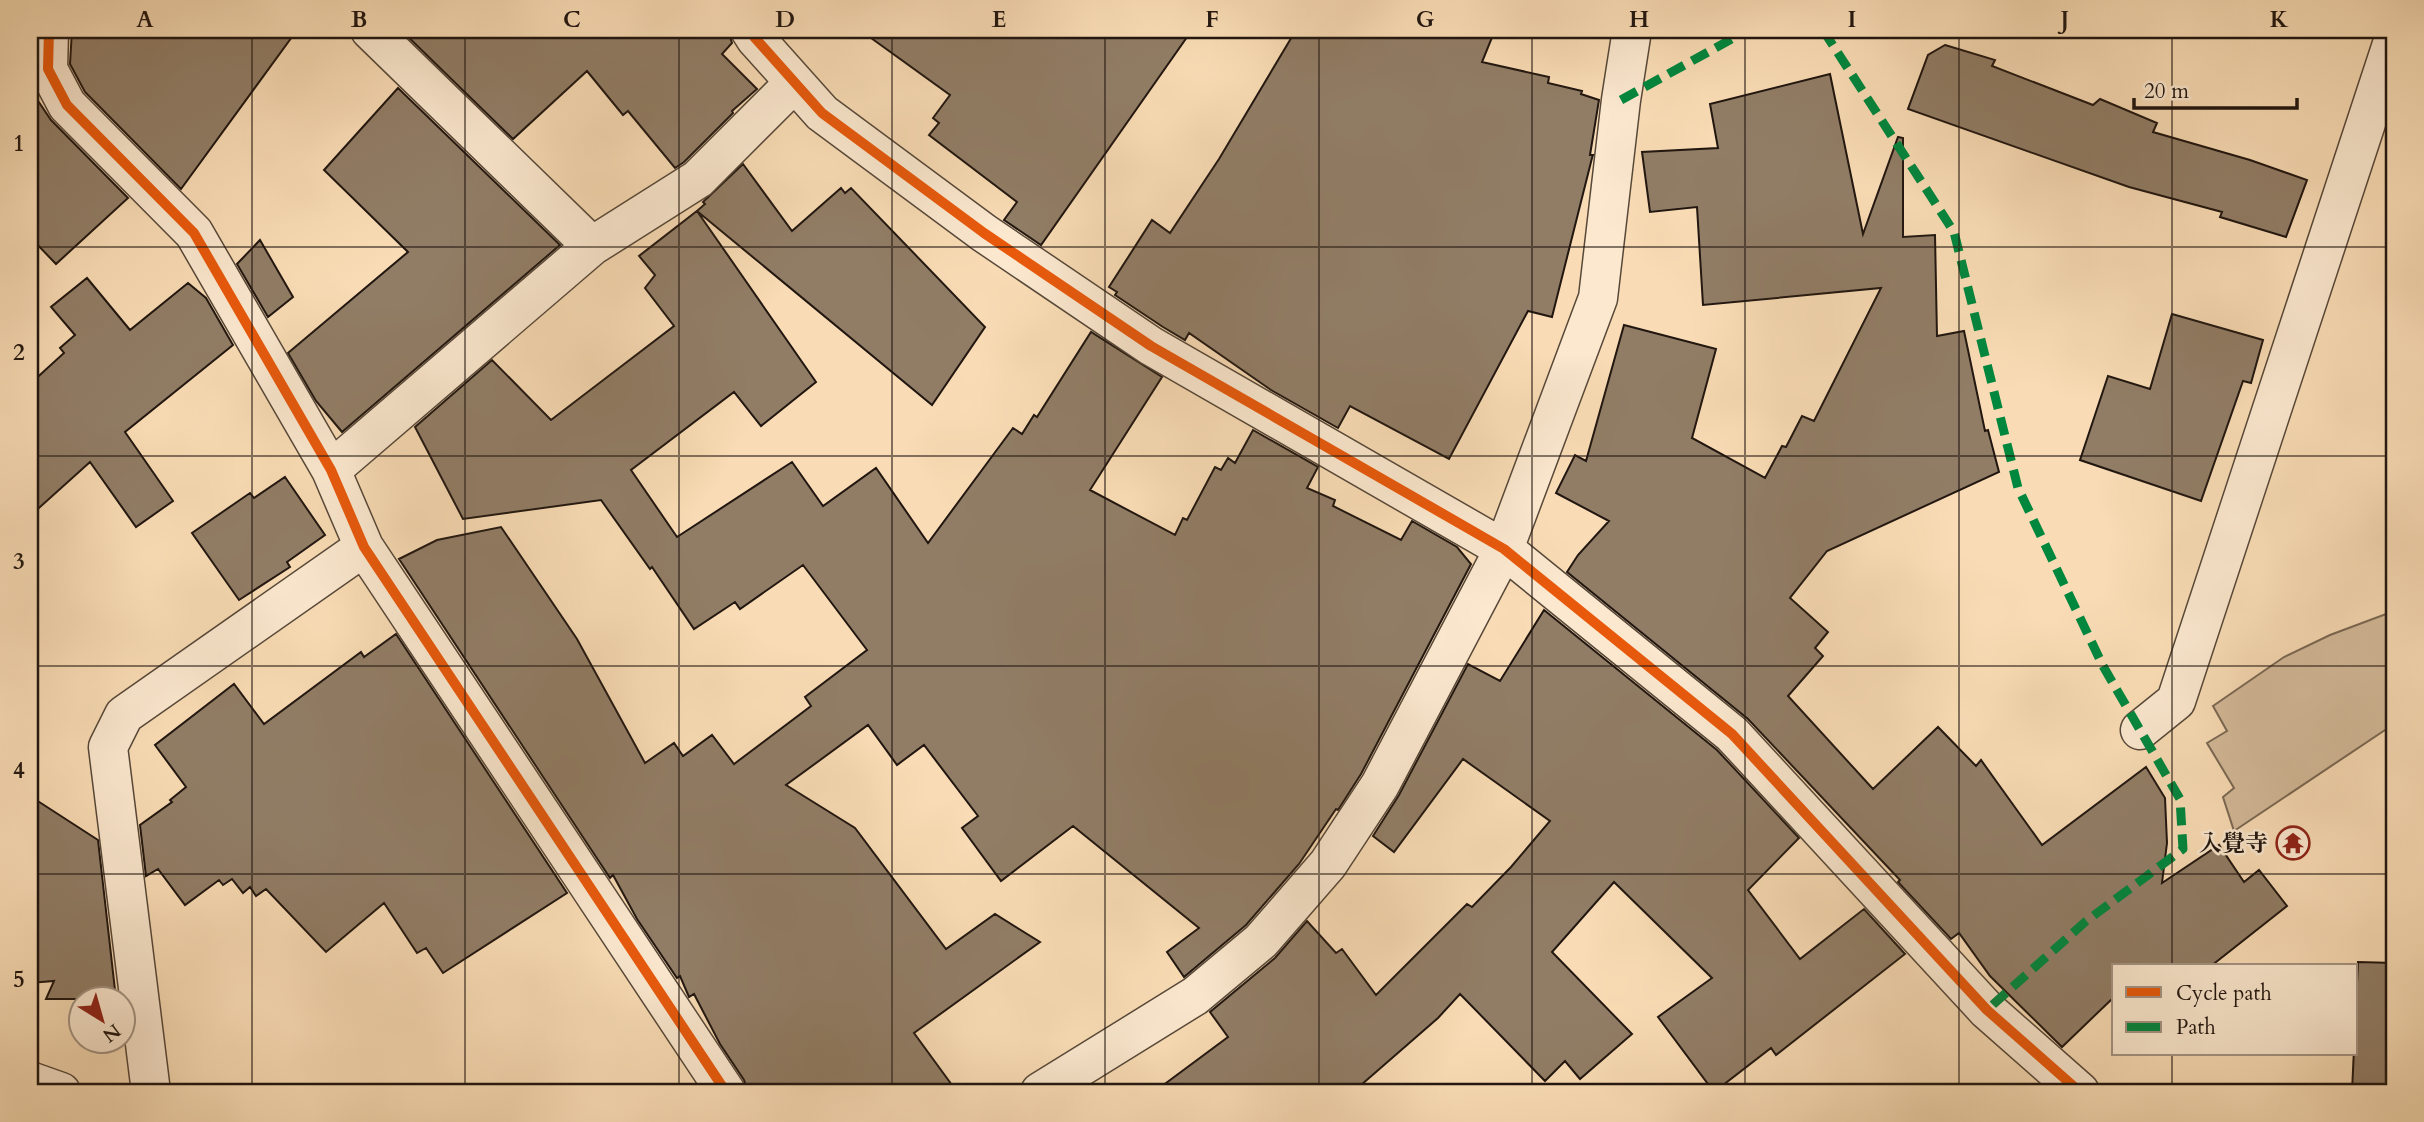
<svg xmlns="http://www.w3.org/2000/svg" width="2424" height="1122" font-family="Cardo,'Noto Serif JP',serif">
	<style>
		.green { fill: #d4ba99; stroke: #7a6854; stroke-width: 2 }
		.building { fill: #917d66; stroke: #211610; stroke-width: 2 }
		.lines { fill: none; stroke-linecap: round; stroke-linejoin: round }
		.minor-casing { stroke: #574839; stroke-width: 41 }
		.minor { stroke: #fbe8cf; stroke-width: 38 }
		.quiet { stroke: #00873e; stroke-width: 9; stroke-dasharray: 18 9; stroke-linecap: butt }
		.cycleway-casing { stroke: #fbe8cf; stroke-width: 15 }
		.cycleway { stroke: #e8590c; stroke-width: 10 }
		.grid { fill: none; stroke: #211610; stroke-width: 2; stroke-opacity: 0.55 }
		.labels { text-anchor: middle; stroke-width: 5; stroke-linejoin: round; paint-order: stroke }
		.poi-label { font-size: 23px; font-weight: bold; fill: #211610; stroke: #fbe8cf; text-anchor: end }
		.neatline { fill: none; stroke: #211610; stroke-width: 2.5 }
		.grid-label { font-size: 23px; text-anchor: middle; font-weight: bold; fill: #211610 }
	</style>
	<rect width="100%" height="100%" fill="#f9dcb5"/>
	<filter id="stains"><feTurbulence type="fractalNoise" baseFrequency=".00286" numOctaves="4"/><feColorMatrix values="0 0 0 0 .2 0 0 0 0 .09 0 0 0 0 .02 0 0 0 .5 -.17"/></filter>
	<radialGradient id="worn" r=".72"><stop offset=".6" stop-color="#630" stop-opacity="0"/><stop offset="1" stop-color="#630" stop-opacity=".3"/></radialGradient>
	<path class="green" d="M2386,614H2394V724L2234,831L2223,797L2234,788L2207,743L2227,731L2213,706L2284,657L2330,635Z"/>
	<path class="building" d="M72,30H297L181,189L85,92L70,64Z
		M401,30H728L732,43L722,54L757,89L732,111L733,113L684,162L675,168L628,111L623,115L587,71L513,139Z
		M860,30H1192L1041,245L1004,220L1017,202L929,135L939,123L933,118L950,95Z
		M1296,30H1495L1482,62L1549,77L1548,83L1582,91L1581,94L1599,100L1590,155H1593L1592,158L1552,317L1528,311L1449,459L1350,406L1338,428L1271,390L1189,333L1185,340L1163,327L1115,295L1117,292L1109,287L1152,220L1170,233L1219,159Z
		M1945,45L1995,60L1992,66L2093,105L2100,99L2157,123L2153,132L2250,160L2307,180L2286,237L2220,217L2222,212L2129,187L1908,109L1928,55Z
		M1830,74L1863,234L1898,137L1903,138V237L1935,235L1937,336L1964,331L1985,431L1988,430L1999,472L1827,551L1790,598L1828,632L1815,648L1823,656L1788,696L1873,789L1938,727L1976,766L1981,760L2042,845L2146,767L2165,798L2167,843L2162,883L2219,845L2244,882L2259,870L2287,906L2211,966H2114V997L2062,1047L1990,976L1959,933L1951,939L1898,882L1900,880L1748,719L1567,572L1578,555L1609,521L1556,493L1575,455L1586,461L1624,325L1716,349L1692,438L1765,478L1782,446L1786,447L1802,416L1814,421L1881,288L1703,305L1697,207L1650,212L1642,152L1718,148L1710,104Z
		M398,88L560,245L342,432L316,401L288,353L408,252L324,170Z
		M30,89L51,120L128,198L56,264L30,237Z
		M743,164L792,231L841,188L845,193L851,188L985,327L932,405L697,211L705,204L703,202Z
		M697,211L816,382L761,426L734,392L631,470L677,537L792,462L823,506L876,468L928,543L1013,428L1022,434L1034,415L1037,417L1091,332L1162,377L1090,490L1175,535L1183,518L1187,520L1215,467L1221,470L1228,458L1235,463L1253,430L1318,467L1307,488L1335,500L1333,506L1401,540L1412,521L1457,547L1471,564L1361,774L1338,810L1336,809L1299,864L1246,925L1184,977L1167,952L1199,928L1073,826L1001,881L962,828L978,816L924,745L897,765L868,725L786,785L855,828L946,949L995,914L1040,942L914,1033L957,1092H748L744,1080L720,1044L694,994L689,997L680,976L677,978L637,919L613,875L610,878L399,559L437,540L501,527L577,639L645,763L674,743L683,756L712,735L734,764L811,706L805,697L867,650L803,565L740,609L735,602L694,629L652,567L650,569L601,500L463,519L415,427L492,360L551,420L674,326L645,288L655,275L639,256Z
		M260,240L293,297L268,317L237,264Z
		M87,278L130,330L188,283L206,298L233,345L125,432L173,501L136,527L90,462L30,516V384L64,353L60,348L75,335L51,307Z
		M2172,314L2263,340L2251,383L2243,381L2201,501L2080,460L2108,376L2150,389Z
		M285,477L325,535L287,562L290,567L239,600L192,533L250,493L254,498Z
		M1544,610L1717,750L1799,838L1748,890L1800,959L1864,909L1905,954L1776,1055L1771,1048L1714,1092L1658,1017L1712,978L1614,882L1552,952L1632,1034L1580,1079L1565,1061L1545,1081L1460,994L1438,1018L1353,1092H1154L1228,1037L1210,1012L1275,958L1307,921L1336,953L1342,949L1376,995L1467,904L1472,907L1511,867L1550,821L1463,759L1394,852L1373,836L1399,795L1468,664L1500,681Z
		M396,634L567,893L443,973L426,948L417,953L384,903L326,952L266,889L256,896L250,887L243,893L232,879L223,885L219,880L185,905L158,869L146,876L140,825L172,802L170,800L186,787L155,745L234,684L264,724L361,652L364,657Z
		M30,796L98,840L116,999H46L54,981L30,983Z
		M2358,962L2394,963V1092H2352Z"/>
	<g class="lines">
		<defs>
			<path id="minor" d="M49,30L48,69L67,105L194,233L331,470L364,547L726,1092
				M370,30L592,246
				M750,30L755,38L822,113L984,233L1151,346L1504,549L1732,734L1987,1010L2080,1092
				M331,470L592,246L698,179L794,83
				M2140,730L2176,701L2394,38
				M30,1081L61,1092
				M151,1092L108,747L124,715L364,547
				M1040,1092L1195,996L1261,941L1328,864L1380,785L1504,549L1598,298L1621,100L1632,30"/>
		</defs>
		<use href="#minor" class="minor-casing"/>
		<use href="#minor" class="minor"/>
		<path class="quiet" d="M1823,30L1954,232L2018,488L2103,666L2180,799L2183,849L2085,922L1987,1010
			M1621,100L1748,30"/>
		<defs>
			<path id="cycleway" d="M49,30L48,69L67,105L194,233L331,470L364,547L726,1092
				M750,30L755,38L822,113L984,233L1151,346L1504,549L1732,734L1987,1010L2080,1092"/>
		</defs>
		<use href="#cycleway" class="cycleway-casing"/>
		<use href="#cycleway" class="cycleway"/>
	</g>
	<path class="grid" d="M252,30V1092M465,30V1092M679,30V1092M892,30V1092M1105,30V1092M1319,30V1092M1532,30V1092M1745,30V1092M1959,30V1092M2172,30V966M30,247H2394M30,456H2394M30,666H2394M30,874H2394M2172,1054V1092"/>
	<defs>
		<symbol id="temple-ring" viewBox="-11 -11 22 22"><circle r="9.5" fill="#fbe8cf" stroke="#8f2418" stroke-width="1.5"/><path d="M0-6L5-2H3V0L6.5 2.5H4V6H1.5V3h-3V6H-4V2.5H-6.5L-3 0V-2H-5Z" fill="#8f2418"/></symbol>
	</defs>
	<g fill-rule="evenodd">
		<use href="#temple-ring" x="2274" y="824" width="38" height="38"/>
	</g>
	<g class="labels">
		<g class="poi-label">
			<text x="2268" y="851">入覺寺</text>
		</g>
	</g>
	<rect width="2424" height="1122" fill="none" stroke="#f9dcb5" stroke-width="77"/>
	<rect x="2112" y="964" width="245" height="91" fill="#fbe8cf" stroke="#a49483" stroke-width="2"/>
	<rect x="2126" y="987" width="35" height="10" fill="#e8590c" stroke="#a49483" stroke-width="2"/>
	<text x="2176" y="1000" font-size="21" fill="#211610">Cycle path</text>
	<rect x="2126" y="1022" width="35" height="10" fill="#00873e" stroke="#a49483" stroke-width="2"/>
	<text x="2176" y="1034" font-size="21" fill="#211610">Path</text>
	<g transform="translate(102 1020) rotate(143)"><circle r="33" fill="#fbe8cf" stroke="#a49483" stroke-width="2"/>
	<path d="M0-5L12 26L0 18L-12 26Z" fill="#8f2418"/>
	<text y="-10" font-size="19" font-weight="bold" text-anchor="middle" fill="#211610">N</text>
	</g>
	<path d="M2134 98v10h163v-10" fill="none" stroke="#211610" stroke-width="3.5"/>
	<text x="2144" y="98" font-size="21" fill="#211610" stroke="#fbe8cf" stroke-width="5" paint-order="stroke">20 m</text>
	<rect x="38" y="38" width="2348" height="1046" class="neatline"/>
	<g class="grid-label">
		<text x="145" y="27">A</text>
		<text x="359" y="27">B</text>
		<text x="572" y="27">C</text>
		<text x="785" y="27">D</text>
		<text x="999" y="27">E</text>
		<text x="1212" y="27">F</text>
		<text x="1425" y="27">G</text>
		<text x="1639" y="27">H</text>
		<text x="1852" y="27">I</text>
		<text x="2065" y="27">J</text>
		<text x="2279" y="27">K</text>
		<text x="19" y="151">1</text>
		<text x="19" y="360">2</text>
		<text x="19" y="569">3</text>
		<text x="19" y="778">4</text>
		<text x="19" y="987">5</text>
	</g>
	<rect width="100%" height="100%" filter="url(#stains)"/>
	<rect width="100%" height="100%" fill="url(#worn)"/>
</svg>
